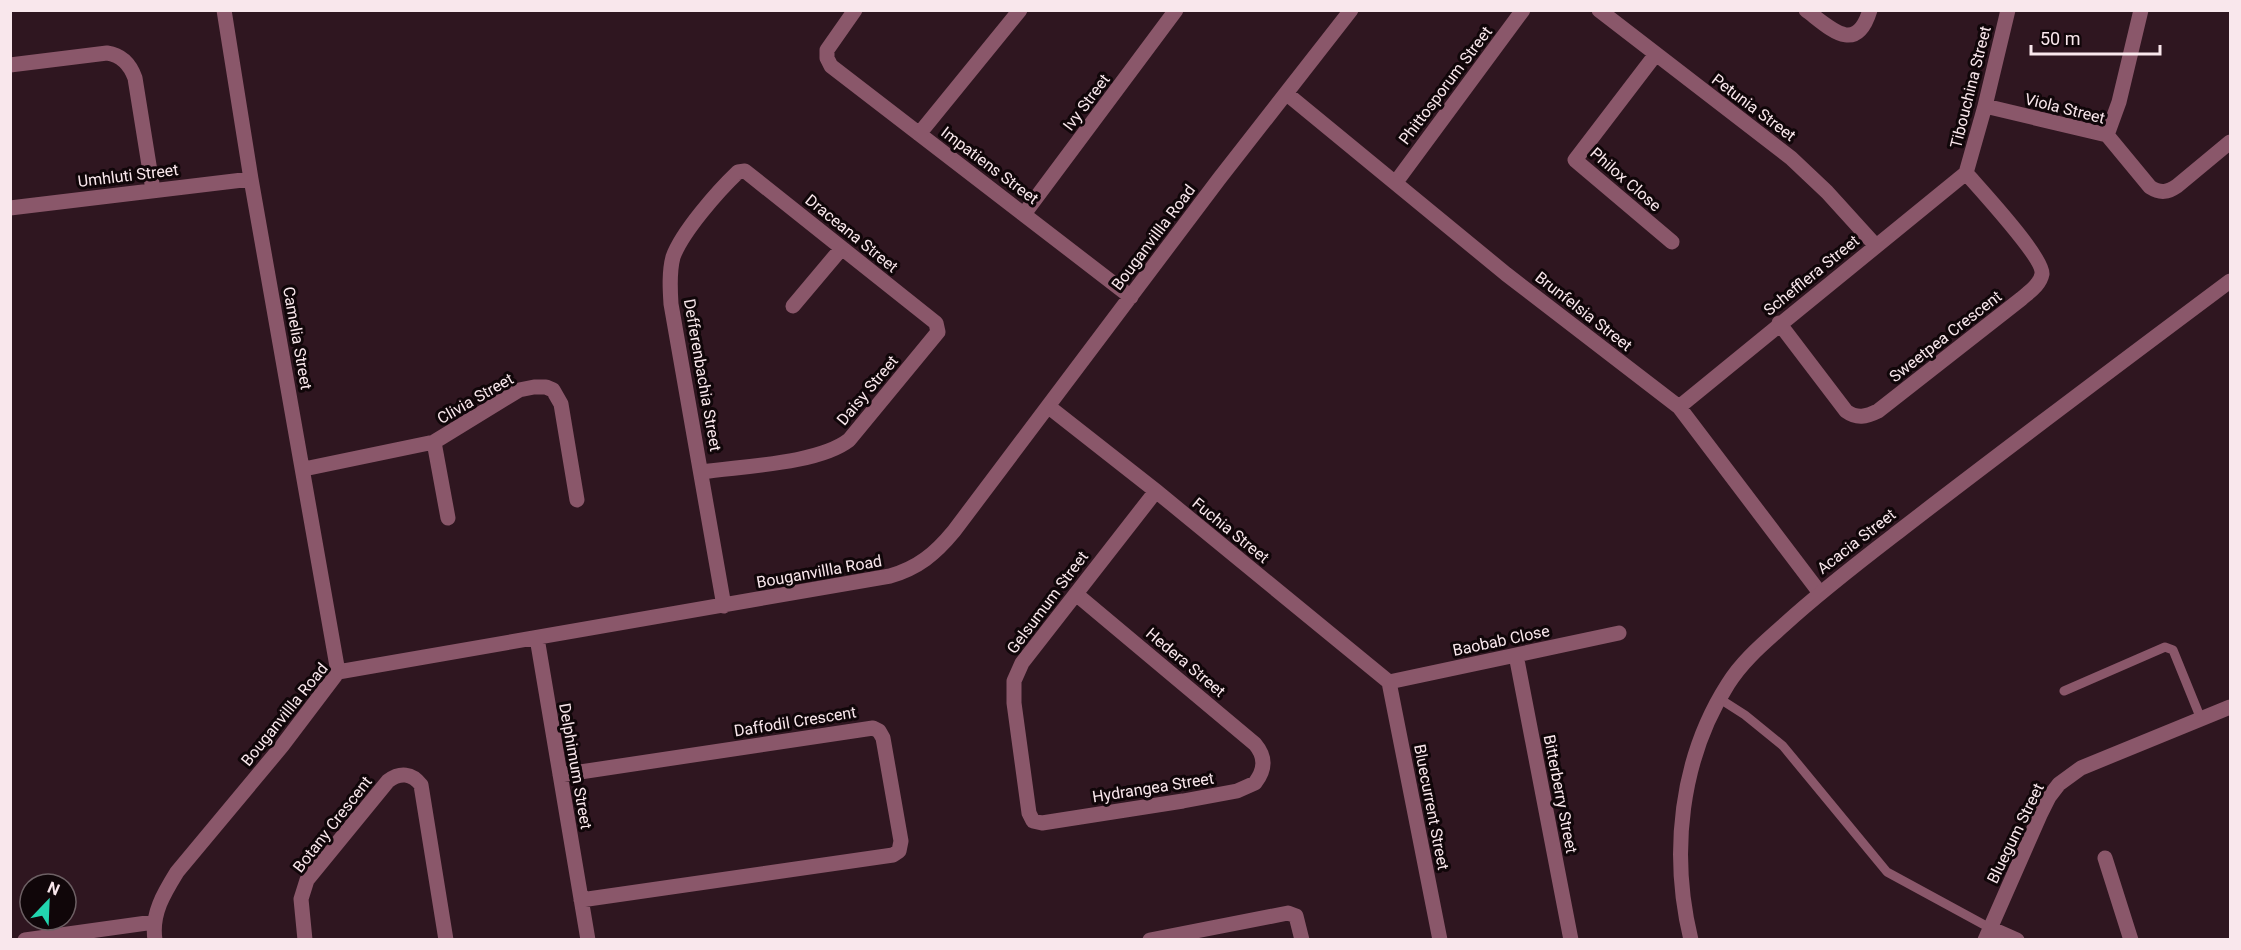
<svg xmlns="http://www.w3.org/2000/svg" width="2241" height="950" font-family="Roboto,sans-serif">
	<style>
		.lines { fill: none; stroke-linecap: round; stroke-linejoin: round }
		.service { stroke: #8a576a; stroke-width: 9 }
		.minor { stroke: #8a576a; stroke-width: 15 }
		.tertiary { stroke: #8a576a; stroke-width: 15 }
		.labels { text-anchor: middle; stroke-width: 6; stroke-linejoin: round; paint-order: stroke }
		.street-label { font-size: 16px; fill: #f9e7ec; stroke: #100609 }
	</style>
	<rect width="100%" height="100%" fill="#2f1620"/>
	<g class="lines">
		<path class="service" d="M2064,691L2165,647L2173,650L2201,719
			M1720,699L1745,715L1783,746L1887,872L1990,928"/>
		<path class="minor" d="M224,10L251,179L338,672
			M855,10L827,50V58L831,66L1131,297
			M1599,10L1791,158L1827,192L1876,246
			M1806,10C1830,28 1856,56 1870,10
			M1656,54L1575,160L1672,242
			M10,65L107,53C121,55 130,64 135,78L153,190
			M1287,94L1506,274L1679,407L1820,593
			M1985,106L2107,135L2150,187C2161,194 2168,192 2177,186L2230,142
			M919,134L1020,10
			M2107,135L2119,102L2141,10
			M1966,173L1985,106L2008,10
			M1396,182L1523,10
			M10,208L251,179
			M1024,214L1176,10
			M793,306L841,249
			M1779,323L1846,411C1857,419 1866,417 1878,411L2021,299C2029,292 2040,285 2042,274C2044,258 1979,188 1966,173
			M1049,407L1156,491L1389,682
			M1679,407L1966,173
			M434,442L448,518
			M304,469L434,442L519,390L534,387H546L553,390L561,404L577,500
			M702,472C742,466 818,464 849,440L938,332L936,323L745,171L738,172C718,191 682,232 673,257C669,272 670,289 671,304L724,606
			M1076,594L1255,744C1266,757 1265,770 1255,783L1237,791L1183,801L1042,823L1033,821L1029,813L1014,703V681L1022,663L1156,491
			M537,638L588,940
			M1516,655L1571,940
			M1389,682L1440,940
			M1389,682L1619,633
			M560,775L873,728L879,731L883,738L901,841L899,851L893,855L581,900
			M2105,858L2131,940
			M1990,928L2017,940
			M25,940L154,922
			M155,940C151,914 164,893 177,872L282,746L338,672L890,576C918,568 935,554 954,531L1219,179L1351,10
			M305,940L301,899L307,880L388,781C400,772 412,773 421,785L446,940
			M1150,940L1288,913L1296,916L1302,940
			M1985,940L2040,815L2049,797L2059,784L2081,768L2230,707"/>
		<path class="tertiary" d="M1691,940C1670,854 1680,759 1728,684C1743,660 1764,643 1785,624C1821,591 1859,562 1898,532C2008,447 2119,364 2230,281"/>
	</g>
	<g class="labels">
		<g class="street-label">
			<text transform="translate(1445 85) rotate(-53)" y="6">Phittosporum Street</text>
			<text transform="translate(1970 87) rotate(-76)" y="6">Tibouchina Street</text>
			<text transform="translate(1086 102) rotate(-53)" y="6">Ivy Street</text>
			<text transform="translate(1754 107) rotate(37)" y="6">Petunia Street</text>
			<text transform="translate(2065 108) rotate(14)" y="6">Viola Street</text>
			<text transform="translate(990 165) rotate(37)" y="6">Impatiens Street</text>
			<text transform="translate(128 175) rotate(-7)" y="6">Umhluti Street</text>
			<text transform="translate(1626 179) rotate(41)" y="6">Philox Close</text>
			<text transform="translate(852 233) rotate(39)" y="6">Draceana Street</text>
			<text transform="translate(1153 237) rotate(-53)" y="6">Bouganvillla Road</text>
			<text transform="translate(1811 275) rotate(-39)" y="6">Schefflera Street</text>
			<text transform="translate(1584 311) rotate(38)" y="6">Brunfelsia Street</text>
			<text transform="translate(1945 336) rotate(-38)" y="6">Sweetpea Crescent</text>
			<text transform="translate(298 338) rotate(80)" y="6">Camelia Street</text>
			<text transform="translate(703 375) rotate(80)" y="6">Defferenbachia Street</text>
			<text transform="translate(867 390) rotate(-50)" y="6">Daisy Street</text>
			<text transform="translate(475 398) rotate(-30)" y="6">Clivia Street</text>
			<text transform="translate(1231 530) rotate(39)" y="6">Fuchia Street</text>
			<text transform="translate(1856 541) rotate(-38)" y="6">Acacia Street</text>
			<text transform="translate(819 571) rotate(-10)" y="6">Bouganvillla Road</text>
			<text transform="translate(1047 602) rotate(-53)" y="6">Gelsumum Street</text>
			<text transform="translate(1501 640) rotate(-12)" y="6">Baobab Close</text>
			<text transform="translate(1186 662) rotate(40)" y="6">Hedera Street</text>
			<text transform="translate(284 714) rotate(-51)" y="6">Bouganvillla Road</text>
			<text transform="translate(795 721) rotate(-9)" y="6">Daffodil Crescent</text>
			<text transform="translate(576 766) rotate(80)" y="6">Delphimum Street</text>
			<text transform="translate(1153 787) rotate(-9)" y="6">Hydrangea Street</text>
			<text transform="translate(1561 794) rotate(79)" y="6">Bitterberry Street</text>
			<text transform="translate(1432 807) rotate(79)" y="6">Bluecurrent Street</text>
			<text transform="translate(332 824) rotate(-52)" y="6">Botany Crescent</text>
			<text transform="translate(2015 833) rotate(-64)" y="6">Bluegum Street</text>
		</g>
	</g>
	<rect width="2241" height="950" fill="none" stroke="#f9e7ec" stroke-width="24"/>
	<g transform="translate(48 902) rotate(23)"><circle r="28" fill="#100609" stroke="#6d6064" stroke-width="1.5"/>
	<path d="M0-4.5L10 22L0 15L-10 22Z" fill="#22d5af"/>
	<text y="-9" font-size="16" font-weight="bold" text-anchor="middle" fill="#f9e7ec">N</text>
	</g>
	<path d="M2031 45v9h129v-9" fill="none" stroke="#f9e7ec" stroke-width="3"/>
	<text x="2040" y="45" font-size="18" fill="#f9e7ec" stroke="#100609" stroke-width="4.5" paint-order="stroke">50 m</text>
</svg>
